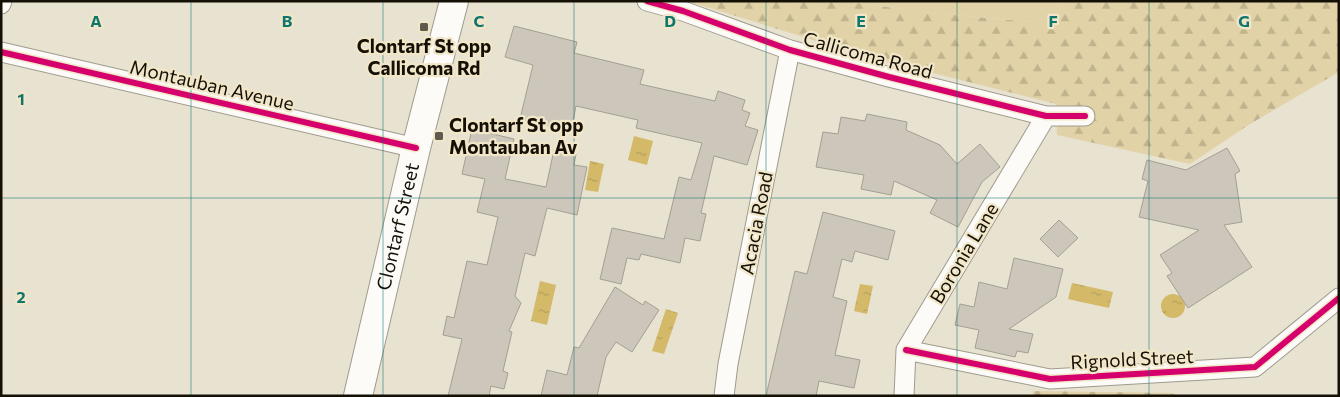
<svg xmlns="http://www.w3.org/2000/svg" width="1340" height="397" font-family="Commissioner,sans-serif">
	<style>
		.grass { fill: #e1d2a7 }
		.forest { fill: url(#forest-firs) }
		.water { fill: url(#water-ripples) }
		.building { fill: #ccc7ba; stroke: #a39f92 }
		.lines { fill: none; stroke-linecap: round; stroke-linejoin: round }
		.minor-casing { stroke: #9f9b8e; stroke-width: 21 }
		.primary-casing { stroke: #9f9b8e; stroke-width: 30 }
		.minor { stroke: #fcfbf8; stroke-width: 19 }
		.primary { stroke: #fcfbf8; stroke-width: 28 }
		.cycleway-casing { stroke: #f1e6c8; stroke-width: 9 }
		.cycleway { stroke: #d6006c; stroke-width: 6 }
		.grid { fill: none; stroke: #0f766e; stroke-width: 1; stroke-opacity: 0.55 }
		.poi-dot { fill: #5e5a4d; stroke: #f1e6c8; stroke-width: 2 }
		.labels { text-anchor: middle; stroke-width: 4.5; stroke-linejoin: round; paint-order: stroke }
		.poi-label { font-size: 19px; font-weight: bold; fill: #141006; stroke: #f1e6c8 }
		.street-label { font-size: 19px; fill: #141006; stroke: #f1e6c8 }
		.grid-label { font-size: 16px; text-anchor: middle; font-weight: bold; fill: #0f766e; stroke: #f1e6c8; stroke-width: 4.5; stroke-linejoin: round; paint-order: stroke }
	</style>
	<defs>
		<pattern id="forest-firs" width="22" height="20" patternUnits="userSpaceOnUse" patternTransform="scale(1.25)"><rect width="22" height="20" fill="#e1d2a7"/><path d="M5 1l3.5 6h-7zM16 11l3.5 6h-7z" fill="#c0b38e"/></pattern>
		<pattern id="water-ripples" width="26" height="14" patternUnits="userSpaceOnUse" patternTransform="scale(1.25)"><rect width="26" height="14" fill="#d3b968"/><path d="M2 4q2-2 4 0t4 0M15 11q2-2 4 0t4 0" fill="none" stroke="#b49e59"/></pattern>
	</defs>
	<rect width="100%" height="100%" fill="#e8e2d1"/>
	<path class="grass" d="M842,1H1059L1057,24L931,13Z"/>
	<path class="forest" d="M687,1H842L931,13L1056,24L1059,1H1339V72L1250,124L1190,164L1057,135L1056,104L862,55Z
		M1033,391L1172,393L1176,396H1033Z"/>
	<path class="water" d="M634,136L653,141L647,165L628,160Z
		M590,161L604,164L598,192L585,190Z
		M540,281L556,285L547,325L531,321Z
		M1072,283L1113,292L1109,308L1068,299Z
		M860,284L873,286L867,314L854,311Z
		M1161 306a12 12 0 1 1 24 0a12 12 0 1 1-24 0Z
		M666,309L678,313L664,354L652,351Z"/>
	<path class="building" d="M514,26L577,42L574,53L644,70L640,84L715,101L718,91L745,100L742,110L750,113L745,126L758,130L747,165L714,156L701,213L706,214L700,241L685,238L680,263L641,254L639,260L627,258L621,284L600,279L612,228L664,239L679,177L691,180L702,143L636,128L638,120L576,106L571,131L520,119L533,65L505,57Z
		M867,114L907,122L906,130L940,145L957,164L980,144L1000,167L982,182L958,227L930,213L937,200L894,181L891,195L861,189L864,175L816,167L823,132L838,134L841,117L865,121Z
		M472,129L514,139L505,179L546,187L554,150L576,154L574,165L587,167L577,215L547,208L535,256L525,253L515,296L521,303L509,331L512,332L503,371L508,373L504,389L491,386L489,396H448L462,339L443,335L447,316L454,318L467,261L487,265L498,217L477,212L485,179L462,174Z
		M1227,148L1240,171L1235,174L1242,222L1224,225L1252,267L1188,308L1167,276L1172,273L1160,255L1199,230L1139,217L1148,181L1142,179L1147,160L1186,170Z
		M823,212L895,231L888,260L855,251L852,262L842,259L833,297L847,301L835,355L860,360L854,388L819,381L816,396H766L795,271L807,274Z
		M1059,220L1078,238L1058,257L1040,239Z
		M1014,258L1063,269L1056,297L1009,329L1033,334L1028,353L1017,351L1015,357L975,348L979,330L955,325L960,304L974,307L979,282L1007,289Z
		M615,287L643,305L645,301L659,310L632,352L616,342L606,357L597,396H541L547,370L567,375L574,347L579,348Z"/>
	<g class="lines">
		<defs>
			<path id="minor" d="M647,1L683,11L790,50L889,77L1046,116H1085
				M1,4L2,1
				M1,52L416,148
				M906,350L1050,379L1255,367L1339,298
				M724,396L728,364L790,50
				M904,396L906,350L1046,116"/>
			<g id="primary">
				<path id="s1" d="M358,396L416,148L454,1"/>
			</g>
		</defs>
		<use href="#minor" class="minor-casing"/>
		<use href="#primary" class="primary-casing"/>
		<use href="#minor" class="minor"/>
		<use href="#primary" class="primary"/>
		<defs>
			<path id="cycleway" d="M647,1L683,11L790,50L889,77L1046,116H1085
				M1,52L416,148
				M906,350L1050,379L1255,367L1339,298"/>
		</defs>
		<use href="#cycleway" class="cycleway-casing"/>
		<use href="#cycleway" class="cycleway"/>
	</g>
	<path class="grid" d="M191,1V396M383,1V396M574,1V396M766,1V396M957,1V396M1149,1V396M1,198H1339"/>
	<g class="poi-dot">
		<rect x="419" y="22" width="10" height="10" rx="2.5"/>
		<rect x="434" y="131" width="10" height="10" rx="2.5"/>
	</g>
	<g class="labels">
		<g class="poi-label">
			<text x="424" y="53">Clontarf St opp<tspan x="424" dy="22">Callicoma Rd</tspan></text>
			<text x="449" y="132" text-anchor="start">Clontarf St opp<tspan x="449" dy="22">Montauban Av</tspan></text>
		</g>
		<g class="street-label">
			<text transform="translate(868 55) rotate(15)" y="7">Callicoma Road</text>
			<text transform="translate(212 85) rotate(13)" y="7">Montauban Avenue</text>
			<text transform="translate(756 223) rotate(-79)" y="7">Acacia Road</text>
			<text dy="7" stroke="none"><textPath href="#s1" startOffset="174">Clontarf Street</textPath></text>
			<text transform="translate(964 253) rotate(-59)" y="7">Boronia Lane</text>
			<text transform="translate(1132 359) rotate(-3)" y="7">Rignold Street</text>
		</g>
	</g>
	<g class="grid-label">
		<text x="96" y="27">A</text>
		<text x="287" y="27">B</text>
		<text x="479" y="27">C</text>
		<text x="670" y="27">D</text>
		<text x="861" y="27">E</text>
		<text x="1053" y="27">F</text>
		<text x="1244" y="27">G</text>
		<text x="21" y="105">1</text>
		<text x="21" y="303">2</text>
	</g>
	<rect width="1340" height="397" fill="none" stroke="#141006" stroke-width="5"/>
</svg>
